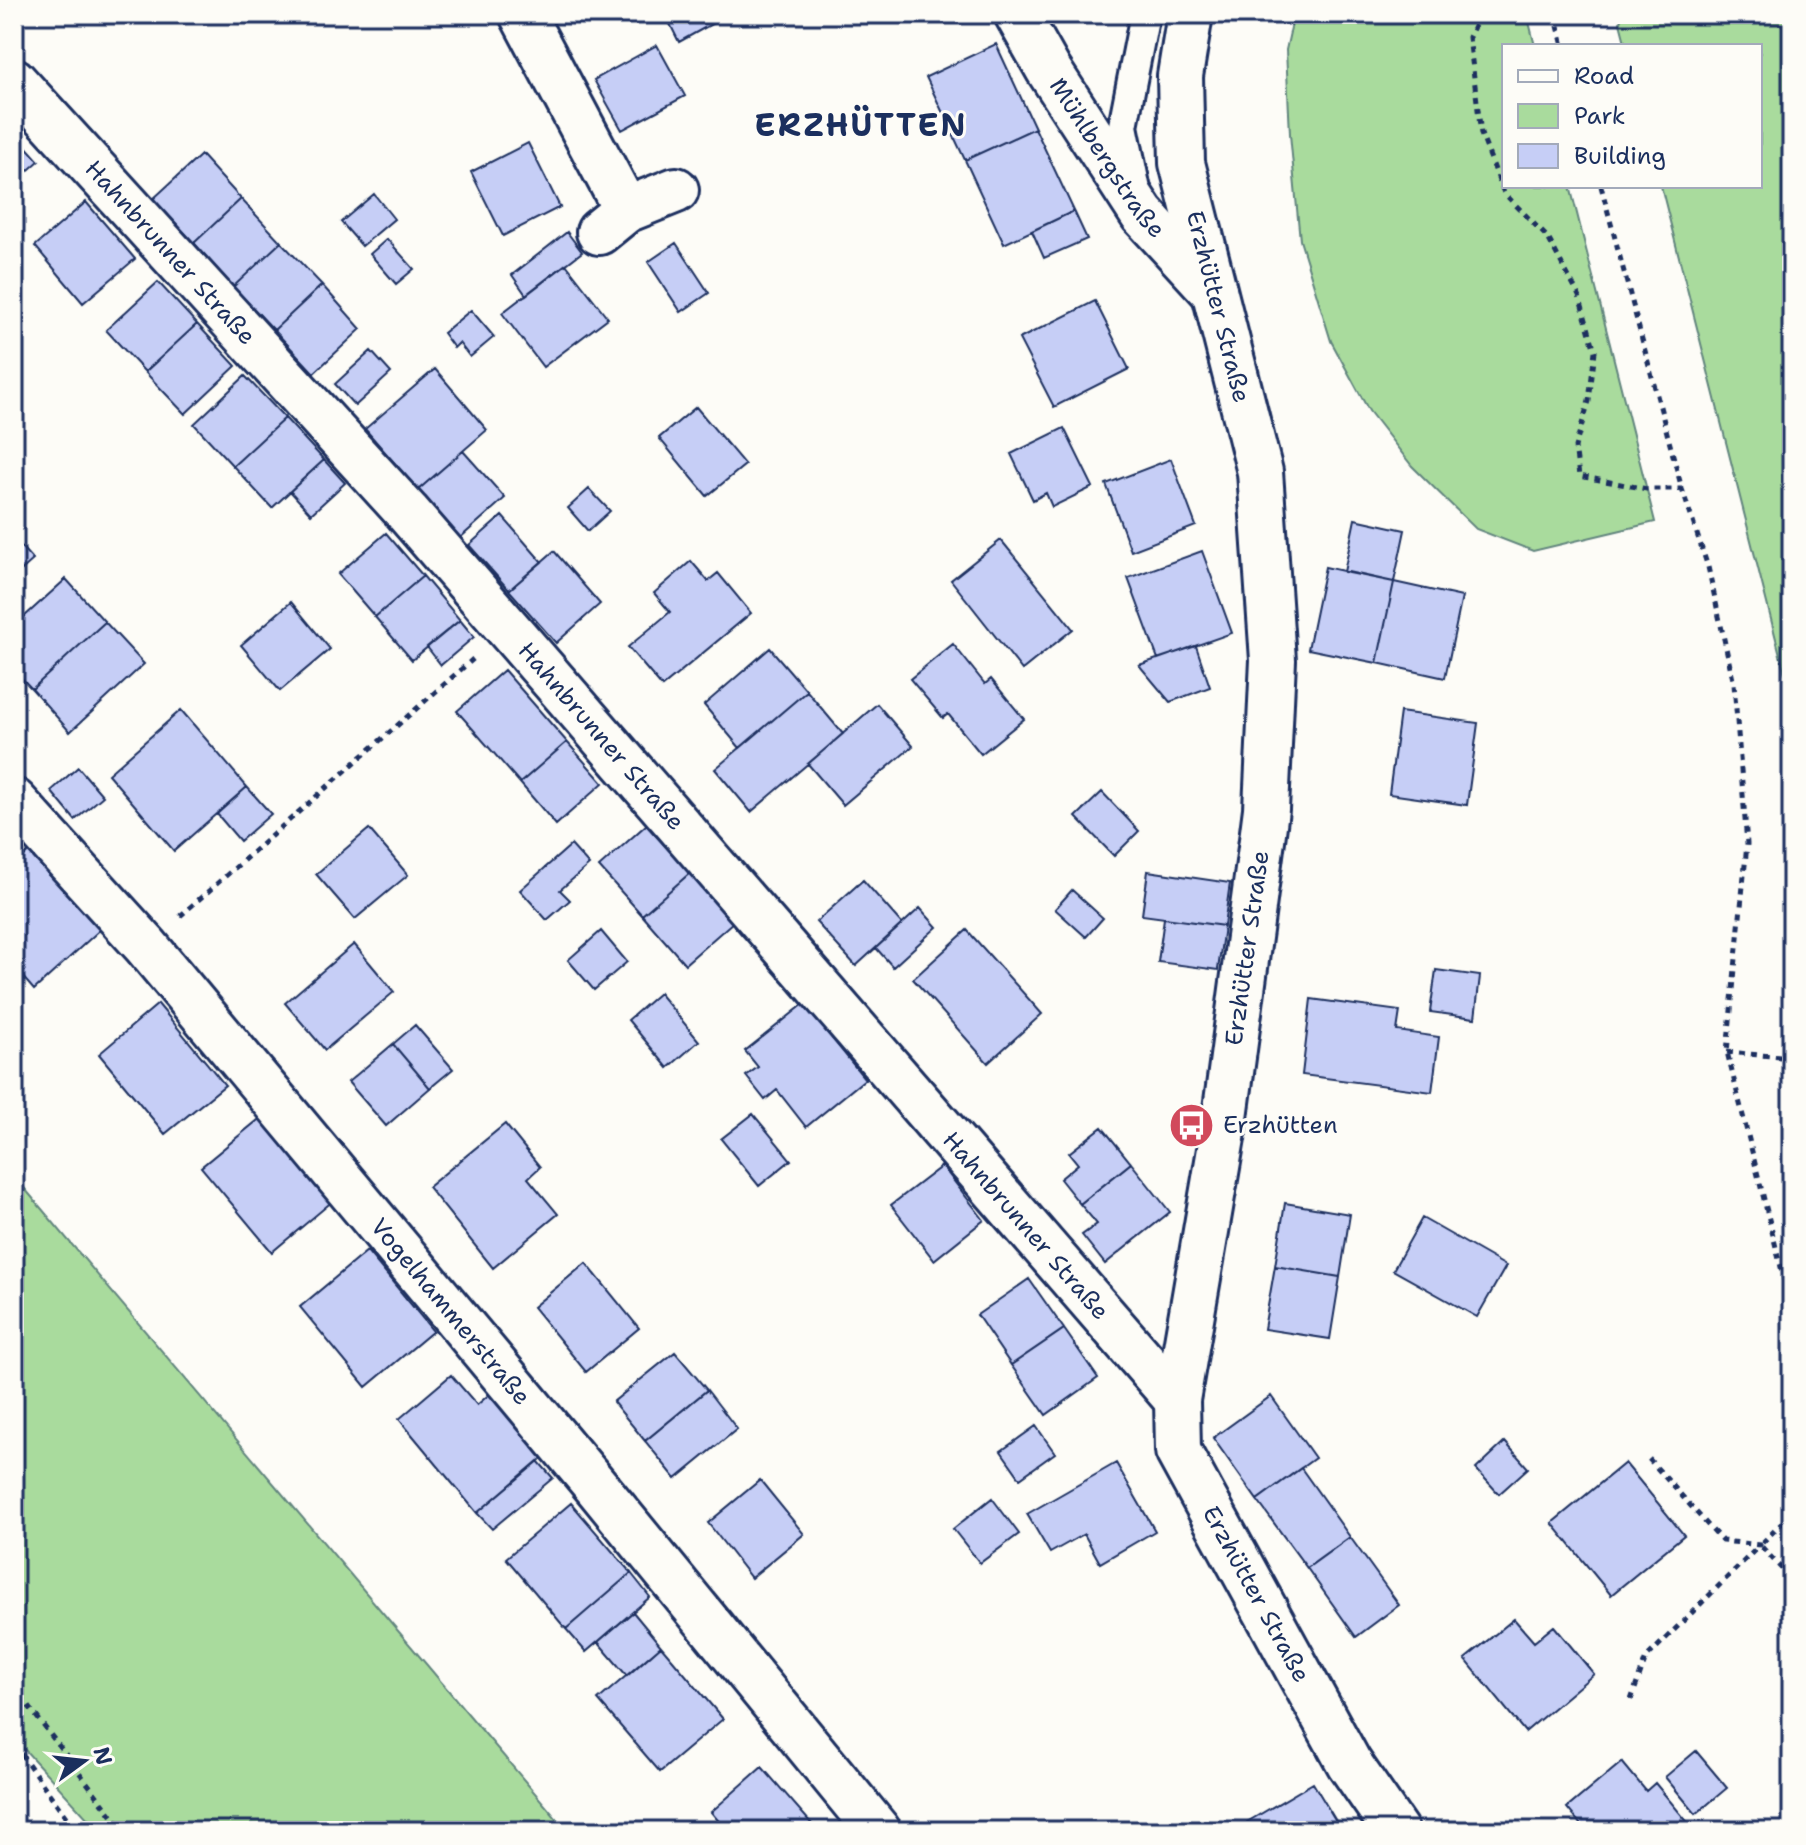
<svg xmlns="http://www.w3.org/2000/svg" width="1806" height="1845" font-family="'Shantell Sans',sans-serif">
	<style>
		.green { fill: #a9db9d; stroke: #62857e; stroke-width: 2 }
		.building { fill: #c6cef6; stroke: #1b2f5e; stroke-width: 2 }
		.lines { fill: none; stroke-linecap: round; stroke-linejoin: round }
		.lane-casing { stroke: #1b2f5e; stroke-width: 34 }
		.street-casing { stroke: #1b2f5e; stroke-width: 50 }
		.secondary-casing { stroke: #1b2f5e; stroke-width: 50 }
		.path { stroke: #1b2f5e; stroke-width: 5; stroke-dasharray: 6 6; stroke-linecap: butt }
		.lane { stroke: #fdfcf7; stroke-width: 28 }
		.street { stroke: #fdfcf7; stroke-width: 44 }
		.secondary { stroke: #fdfcf7; stroke-width: 44 }
		.labels { text-anchor: middle; stroke-width: 6; stroke-linejoin: round; paint-order: stroke }
		.street-label { font-size: 24px; fill: #1b2f5e; stroke: #fdfcf7 }
		.poi-label { font-size: 24px; fill: #1b2f5e; stroke: #fdfcf7; text-anchor: start }
		.district-label { font-size: 32px; font-weight: bold; letter-spacing: 2px; fill: #1b2f5e; stroke: #fdfcf7 }
	</style>
	<rect width="100%" height="100%" fill="#fdfcf7"/>
	<filter id="ink" filterUnits="userSpaceOnUse"><feTurbulence type="fractalNoise" baseFrequency=".0125" numOctaves="2"/><feDisplacementMap in="SourceGraphic" scale="16" xChannelSelector="R" yChannelSelector="G"/><feConvolveMatrix kernelMatrix="1 2 1 2 8 2 1 2 1" color-interpolation-filters="sRGB"/></filter>
	<g filter="url(#ink)">
		<path class="green" d="M1294,14H1527L1535,46H1504V186H1570L1655,522L1533,551L1476,529L1412,466L1369,411L1331,341L1300,240L1290,134L1286,50Z
			M1622,14H1792V702L1661,186H1760V46H1626L1620,23Z
			M14,1176L567,1831H99L14,1738Z"/>
		<path class="building" d="M680,14H725L726,16L679,42L668,20Z
			M996,44L1035,128L965,160L926,77Z
			M657,45L685,96L622,130L594,80Z
			M1035,128L1074,211L1004,244L965,160Z
			M14,133L39,161L14,183Z
			M528,143L560,207L503,236L471,172Z
			M201,155L241,199L194,243L153,199Z
			M374,194L394,219L362,246L341,222Z
			M241,199L281,242L233,287L194,243Z
			M86,202L135,259L83,303L35,246Z
			M1074,211L1087,239L1044,258L1032,231Z
			M567,232L582,252L526,295L512,275Z
			M387,239L414,269L396,284L370,254Z
			M281,242L322,285L274,330L233,287Z
			M676,243L709,293L681,312L648,262Z
			M566,264L608,318L543,367L502,313Z
			M158,282L197,324L145,372L106,330Z
			M322,285L361,329L314,373L274,330Z
			M1095,301L1129,369L1054,407L1019,339Z
			M471,310L494,337L470,357L459,343L454,348L443,333Z
			M197,324L236,366L185,414L145,372Z
			M371,351L391,373L355,406L335,384Z
			M435,369L487,430L418,490L365,429Z
			M245,376L285,418L233,466L194,424Z
			M696,407L745,465L707,496L659,438Z
			M285,418L324,460L272,508L233,466Z
			M1064,428L1093,487L1052,507L1046,493L1033,500L1011,454Z
			M463,451L505,498L460,538L418,490Z
			M1171,459L1196,526L1131,551L1106,484Z
			M324,460L345,483L311,514L290,491Z
			M589,489L610,511L588,531L568,508Z
			M502,516L542,562L509,590L469,545Z
			M1355,519L1405,530L1394,582L1344,572Z
			M386,533L423,576L375,617L338,574Z
			M14,539L33,560L14,577Z
			M1001,540L1073,629L1022,670L951,580Z
			M554,551L600,604L556,643L509,590Z
			M1202,551L1232,633L1158,659L1128,578Z
			M691,561L708,581L718,573L751,613L662,687L628,647L670,612L654,593Z
			M1325,567L1394,582L1377,663L1308,649Z
			M423,576L460,620L412,660L375,617Z
			M66,579L105,622L32,689L14,670V626Z
			M1394,582L1462,597L1445,678L1377,663Z
			M291,602L330,649L280,691L241,645Z
			M460,620L474,637L441,665L427,647Z
			M105,622L144,664L70,732L32,689Z
			M953,644L985,684L991,679L1024,719L981,754L948,714L943,718L910,679Z
			M1196,646L1210,687L1170,702L1139,665Z
			M770,648L807,691L740,748L704,705Z
			M504,670L567,742L520,783L457,711Z
			M807,691L843,734L751,812L715,769Z
			M877,704L913,746L843,805L808,764Z
			M181,710L247,787L174,851L108,774Z
			M1400,712L1478,723L1467,805L1389,794Z
			M567,742L603,783L556,825L520,783Z
			M78,767L103,796L75,820L51,791Z
			M247,787L271,814L240,841L217,814Z
			M1102,792L1139,831L1114,856L1076,817Z
			M646,825L690,873L642,915L599,867Z
			M369,829L408,875L355,919L316,874Z
			M571,845L589,865L560,890L570,900L547,920L520,890Z
			M32,849L103,927L34,990L14,967V865Z
			M1148,871L1230,883L1224,926L1142,915Z
			M690,873L733,922L685,964L642,915Z
			M863,880L902,924L856,966L816,922Z
			M1072,890L1103,918L1086,937L1055,909Z
			M920,908L937,927L893,967L876,948Z
			M1164,918L1224,926L1218,970L1158,962Z
			M967,930L1042,1014L988,1063L913,979Z
			M601,931L627,962L594,990L568,960Z
			M354,944L394,992L325,1050L285,1003Z
			M1436,970L1480,976L1475,1018L1430,1012Z
			M659,993L699,1041L668,1068L628,1020Z
			M1311,999L1400,1011L1397,1031L1439,1037L1432,1092L1302,1075Z
			M158,1004L225,1085L165,1134L99,1054Z
			M804,1004L865,1079L806,1127L777,1090L765,1100L746,1076L758,1067L745,1051Z
			M415,1025L453,1069L430,1088L393,1044Z
			M393,1044L430,1088L386,1126L348,1082Z
			M753,1114L791,1160L759,1186L721,1139Z
			M263,1116L334,1200L272,1252L201,1167Z
			M505,1124L540,1167L528,1178L558,1214L493,1268L428,1187Z
			M1102,1127L1131,1163L1080,1204L1060,1179L1078,1164L1069,1153Z
			M1131,1163L1170,1212L1105,1264L1082,1235L1097,1224L1080,1204Z
			M942,1166L984,1220L934,1260L891,1205Z
			M1285,1203L1350,1214L1340,1277L1275,1266Z
			M1422,1218L1506,1266L1477,1317L1393,1270Z
			M367,1251L433,1331L366,1387L300,1307Z
			M586,1263L639,1328L586,1372L533,1307Z
			M1275,1266L1340,1277L1330,1339L1264,1329Z
			M1029,1279L1064,1329L1011,1365L977,1315Z
			M1064,1329L1098,1378L1046,1415L1011,1365Z
			M675,1352L707,1390L645,1441L613,1402Z
			M451,1375L477,1405L492,1392L546,1455L477,1513L399,1419Z
			M707,1390L737,1429L676,1479L645,1441Z
			M1271,1396L1315,1458L1257,1500L1213,1438Z
			M1036,1426L1055,1453L1020,1478L1001,1451Z
			M1505,1442L1528,1468L1499,1494L1476,1469Z
			M538,1461L553,1478L492,1529L477,1513Z
			M1116,1463L1155,1531L1100,1563L1084,1534L1050,1553L1027,1514Z
			M1625,1463L1684,1535L1611,1595L1552,1523Z
			M1301,1468L1350,1537L1307,1568L1257,1500Z
			M760,1480L804,1534L751,1578L708,1523Z
			M992,1498L1019,1534L980,1563L953,1529Z
			M571,1503L631,1573L566,1629L506,1558Z
			M1350,1537L1399,1605L1356,1637L1307,1568Z
			M631,1573L650,1597L586,1652L566,1629Z
			M633,1612L661,1646L627,1676L598,1642Z
			M1514,1619L1534,1642L1554,1626L1594,1674L1525,1732L1465,1659Z
			M661,1646L723,1719L660,1772L598,1700Z
			M1696,1751L1727,1788L1696,1814L1665,1777Z
			M1622,1762L1646,1791L1655,1783L1690,1825L1682,1831H1586L1567,1808Z
			M762,1767L818,1831H727L711,1812Z
			M1313,1783L1342,1831H1252L1247,1822Z"/>
		<g class="lines">
			<defs>
				<path id="lane" d="M1136,190L1123,126L1145,14"/>
				<g id="street">
					<path d="M522,14L626,210"/>
					<path id="s1" d="M1017,14L1048,69L1142,214L1213,291"/>
					<path id="s2" d="M14,81L407,512L1177,1400"/>
					<path d="M599,232L626,210L676,190"/>
					<path id="s3" d="M14,801L146,946L596,1486L878,1831"/>
				</g>
				<g id="secondary">
					<path id="s4" d="M1190,14L1180,76L1182,163L1260,472L1273,660L1266,809L1262,840L1223,1132L1177,1400L1178,1451L1349,1763L1396,1831"/>
				</g>
			</defs>
			<use href="#lane" class="lane-casing"/>
			<use href="#street" class="street-casing"/>
			<use href="#secondary" class="secondary-casing"/>
			<path class="path" d="M1480,14L1469,37L1481,134L1504,193L1548,238L1579,296L1595,351L1589,401L1575,447L1579,476L1647,489H1682
				M1555,14L1563,46
				M1601,186L1682,489L1708,567L1734,684L1747,844L1727,1052L1792,1311
				M180,916L473,659
				M1727,1052L1792,1058
				M1792,1513L1760,1545L1792,1580
				M14,1687L124,1831
				M1631,1700L1646,1658L1760,1545L1722,1541L1649,1459
				M14,1744L76,1831"/>
			<use href="#lane" class="lane"/>
			<use href="#street" class="street"/>
			<use href="#secondary" class="secondary"/>
		</g>
	</g>
	<defs>
		<symbol id="bus-disc" viewBox="-11 -11 22 22"><circle r="9.5" fill="#d1495b" stroke="#fdfcf7"/><path d="M-5-6H5V4H4V6H2V4H-2V6H-4V4H-5ZM-3.5-4V0h7V-4ZM-3.5 1.2v1.5H-2V1.2ZM2 1.2v1.5H3.5V1.2Z" fill="#fff"/></symbol>
	</defs>
	<g fill-rule="evenodd">
		<use href="#bus-disc" x="1166" y="1100" width="51" height="51"/>
	</g>
	<g class="labels">
		<g class="street-label">
			<text dy="8" stroke="none"><textPath href="#s1" startOffset="170">Mühlbergstraße</textPath></text>
			<text dy="8" stroke="none"><textPath href="#s2" startOffset="232">Hahnbrunner Straße</textPath></text>
			<text dy="8" stroke="none"><textPath href="#s4" startOffset="298">Erzhütter Straße</textPath></text>
			<text dy="8" stroke="none"><textPath href="#s2" startOffset="880">Hahnbrunner Straße</textPath></text>
			<text transform="translate(1247 948) rotate(-82)" y="8">Erzhütter Straße</text>
			<text dy="8" stroke="none"><textPath href="#s2" startOffset="1528">Hahnbrunner Straße</textPath></text>
			<text dy="8" stroke="none"><textPath href="#s3" startOffset="672">Vogelhammerstraße</textPath></text>
			<text dy="8" stroke="none"><textPath href="#s4" startOffset="1618">Erzhütter Straße</textPath></text>
		</g>
		<g class="poi-label">
			<text x="1223" y="1133">Erzhütten</text>
		</g>
		<g class="district-label">
			<text x="861" y="136">ERZHÜTTEN</text>
		</g>
	</g>
	<rect width="1806" height="1845" fill="none" stroke="#fdfcf7" stroke-width="48"/>
	<rect x="24" y="24" width="1758" height="1797" fill="none" stroke="#1b2f5e" stroke-width="3" filter="url(#ink)"/>
	<rect x="1502" y="44" width="260" height="144" fill="#fdfcf7" stroke="#a3aaba" stroke-width="2"/>
	<rect x="1518" y="70" width="40" height="12" fill="#fdfcf7" stroke="#a3aaba" stroke-width="2"/>
	<text x="1574" y="84" font-size="24" fill="#1b2f5e">Road</text>
	<rect x="1518" y="104" width="40" height="24" fill="#a9db9d" stroke="#a3aaba" stroke-width="2"/>
	<text x="1574" y="124" font-size="24" fill="#1b2f5e">Park</text>
	<rect x="1518" y="144" width="40" height="24" fill="#c6cef6" stroke="#a3aaba" stroke-width="2"/>
	<text x="1574" y="164" font-size="24" fill="#1b2f5e">Building</text>
	<g transform="translate(84 1761) rotate(75)" stroke="#fdfcf7" stroke-width="6" paint-order="stroke">
	<path d="M0-6L14 30L0 20L-14 30Z" fill="#1b2f5e"/>
	<text y="-12" font-size="22" font-weight="bold" text-anchor="middle" fill="#1b2f5e">N</text>
	</g>
</svg>
